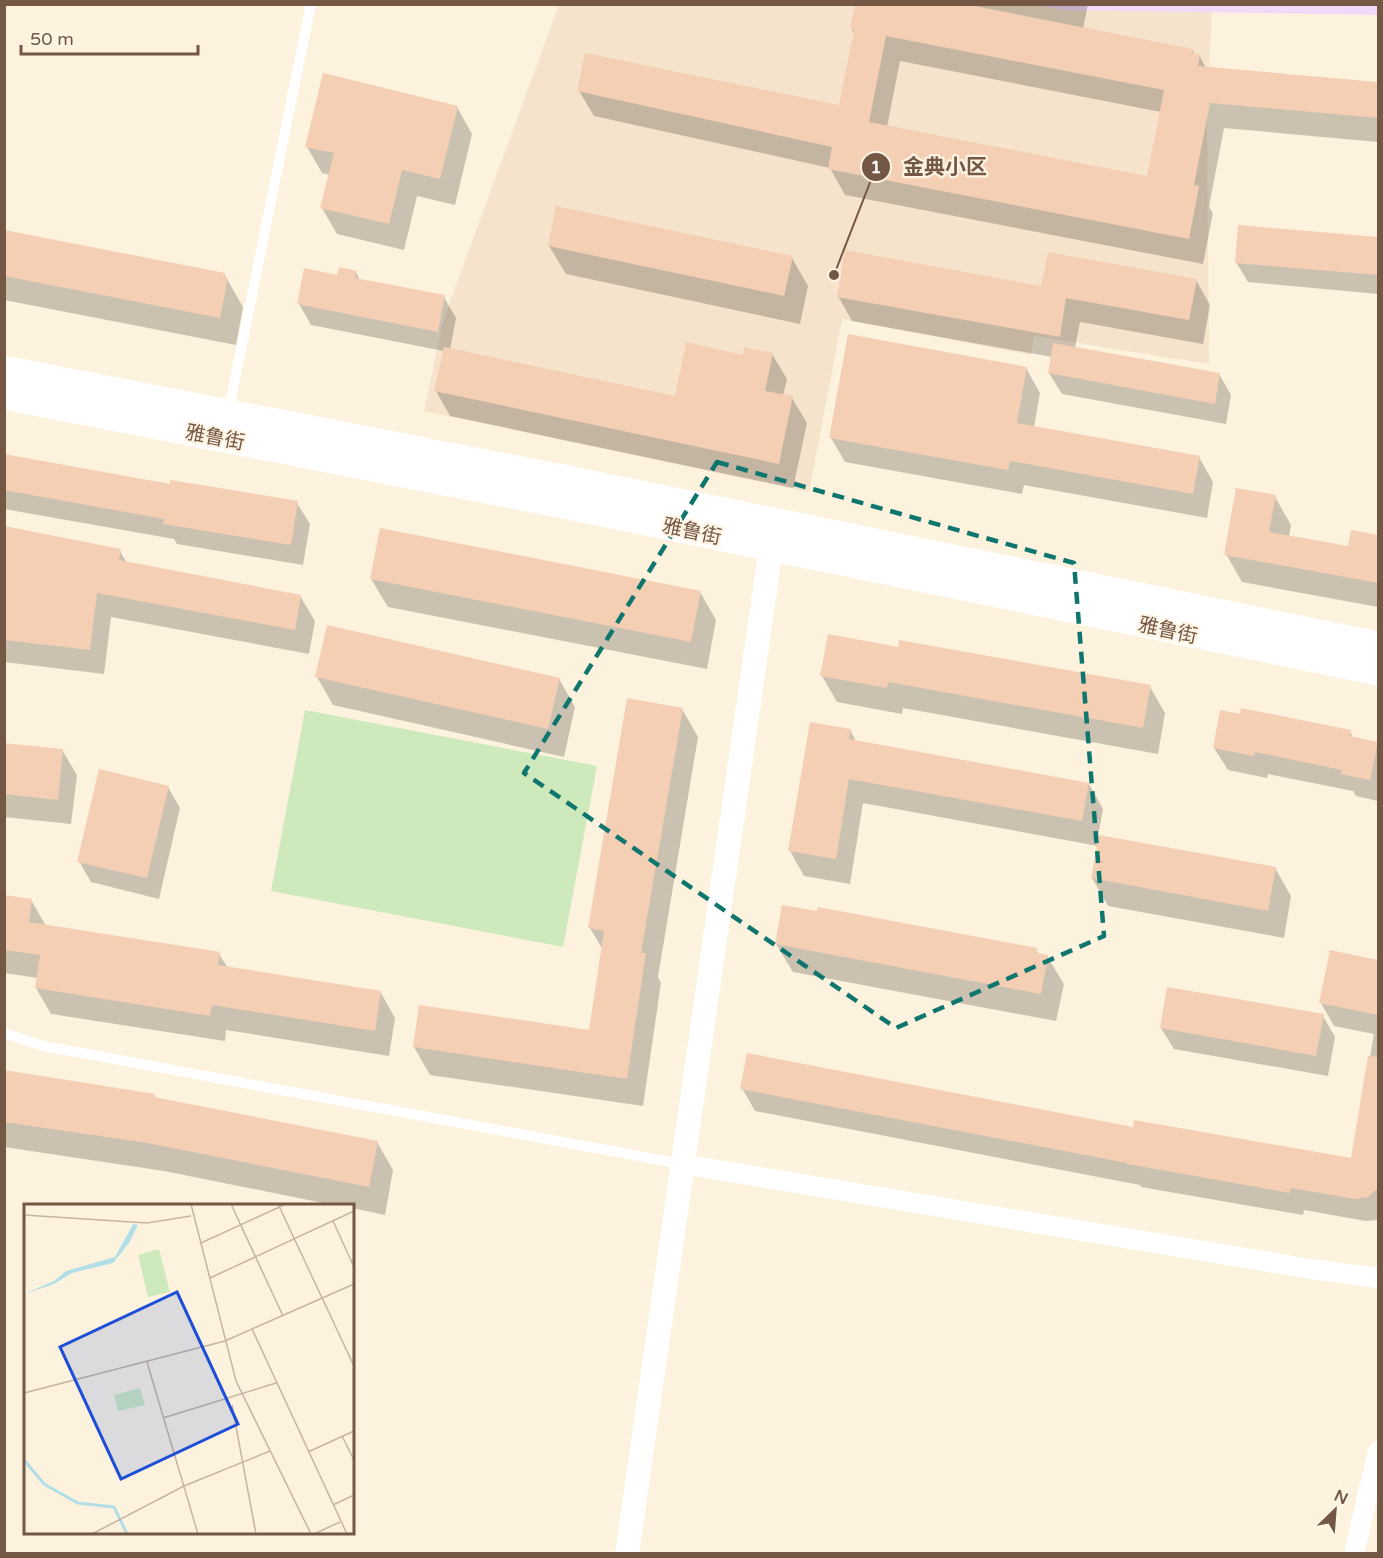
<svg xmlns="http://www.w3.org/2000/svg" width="1383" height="1558" font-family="'Varela Round','Noto Sans SC',sans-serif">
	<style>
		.residential { fill: #f5e3cc }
		.education { fill: #efdbf9 }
		.green { fill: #ceeabd }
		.shadow { fill: #0003; fill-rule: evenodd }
		.building { fill: #f4cfb4; fill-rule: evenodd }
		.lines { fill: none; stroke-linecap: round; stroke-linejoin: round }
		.service { stroke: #fff; stroke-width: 10 }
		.minor { stroke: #fff; stroke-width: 20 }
		.tertiary { stroke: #fff; stroke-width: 24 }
		.secondary { stroke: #fff; stroke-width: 27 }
		.marked { fill: none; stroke: #0f766e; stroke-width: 4.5; stroke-dasharray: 12 8; stroke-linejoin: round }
		.labels { text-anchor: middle; stroke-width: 4.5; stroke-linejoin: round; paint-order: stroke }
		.street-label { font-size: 20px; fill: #745745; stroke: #fff5e5 }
		.inset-river { fill: none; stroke: #b2dee7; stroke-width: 3 }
		.inset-road { fill: none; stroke: #c6b4a1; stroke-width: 1.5 }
		.view { fill: #1d4ed8; fill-opacity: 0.15; stroke: #1d4ed8; stroke-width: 3 }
		.inset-edge { fill: none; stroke: #745745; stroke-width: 3 }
		.leader { fill: none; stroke: #745745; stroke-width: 2 }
		.callout-dot { fill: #745745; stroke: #fff5e5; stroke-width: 2 }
		.mark-label { font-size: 18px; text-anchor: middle; font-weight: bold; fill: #fff }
		.callout-label { font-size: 21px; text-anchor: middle; font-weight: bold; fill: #745745; stroke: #fff5e5; stroke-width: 4.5; stroke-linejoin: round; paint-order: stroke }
	</style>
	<rect width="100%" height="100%" fill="#fdf2de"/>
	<path class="residential" d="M1037,4L1065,10L1212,12L1207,110L1209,364L1034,336L1031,355L842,319L809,492L424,411L444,318L559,5Z"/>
	<path class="education" d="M1378,4V15L1065,10L1037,5Z"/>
	<path class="green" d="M305,710L597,766L563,947L271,891Z"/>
	<path class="shadow" d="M856,4H1088L1083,29L1192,50L1195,55H1199L1206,68L1378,83V142L1224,128L1209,207L1213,213L1203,264L845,195L830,168L594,116L579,91L841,107L855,35L852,29ZM900,61L1161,112L1149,178L887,127Z
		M457,107L472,134L455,205L417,196L404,250L337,234L322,208L330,175L322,173L307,147Z
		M1239,227L1378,239V294L1248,282L1236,262Z
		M4,231L224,274L243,307L236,345L4,300Z
		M549,246L792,258L808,286L800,324L566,274Z
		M356,272L360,281L444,297L456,318L450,350L676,397L744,356L772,354L787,379L783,396L792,398L807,423L793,488L450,416L436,391L444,351L311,325L299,304L338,276Z
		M1196,280L1210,305L1203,344L1080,322L1075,348L1219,374L1231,395L1226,424L1062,394L1049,373L1052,357L852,321L838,296Z
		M1026,368L1040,393L1034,427L1199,457L1213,482L1207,518L1024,485L1022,494L845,462L831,438Z
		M4,455L171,485L297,503L310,524L303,565L177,544L174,539L4,509Z
		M1275,497L1291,525L1289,537L1349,548L1352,532L1378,536V607L1242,582L1226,554Z
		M120,551L127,563L300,596L315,621L309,654L111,617L104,674L4,662V585Z
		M371,579L700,592L716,620L707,669L388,607Z
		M899,648L1150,687L1165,713L1158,754L903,708L902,714L837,702L822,676Z
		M317,677L559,679L575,707L564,757L333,705Z
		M682,709L698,737L658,977L661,983L643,1106L430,1075L414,1047L591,1032L603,950L590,928Z
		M850,730L856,741L1089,784L1103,809L1098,836L1275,868L1291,896L1284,938L1108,906L1092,878L1098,846L863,803L850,884L804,876L790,851Z
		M1350,732L1354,739L1378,743V801L1356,796L1353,791L1268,774L1267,778L1228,770L1214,748Z
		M4,744L62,750L77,775L71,824L4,817Z
		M168,787L180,808L159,899L91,882L79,861Z
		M4,896L31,900L46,926L219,954L228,968L381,993L395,1018L389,1056L226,1030L225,1041L51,1014L36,988L38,978L4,973Z
		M776,944L1036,949L1039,955L1047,956L1064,984L1056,1021L793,972Z
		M1331,952L1378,962V1220L1366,1221L1304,1210L1303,1215L1141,1187L1140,1185L755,1111L742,1088L1134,1129L1352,1160L1374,1034L1334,1026L1321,1003Z
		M1323,1016L1335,1037L1328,1076L1174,1049L1161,1028Z
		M4,1072L154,1095L156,1099L377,1142L393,1170L385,1215L352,1208V1206H338L164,1171L4,1147Z"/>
	<path class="building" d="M855,4H964L1193,49L1192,53L1200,54L1198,66L1378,82V118L1210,103L1194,185L1199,186L1189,239L828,169L832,147L577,91L585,53L839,105L854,30L850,29ZM886,36L1164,90L1147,176L869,122Z
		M323,73L458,106L440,179L402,170L389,224L320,208L334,153L305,147Z
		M556,206L793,256L784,296L548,246Z
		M1238,225L1378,237V275L1235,263Z
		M4,230L225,273L224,277L228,278L220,318L4,276Z
		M845,250L1041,286L1048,252L1197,279L1189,320L1066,298L1060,337L837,297Z
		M339,267L357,271L355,278L445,295L438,332L297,304L304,268L337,275Z
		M848,334L1027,367L1017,423L1200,456L1193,494L1010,461L1008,470L829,438Z
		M686,342L743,355L744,347L773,353L765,391L793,396L779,464L434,391L444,347L675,396Z
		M1053,343L1220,373L1215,404L1048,373Z
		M4,454L170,484V480L298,501L291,545L163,524L164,519L4,490Z
		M1236,488L1276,495L1269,532L1348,546L1351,530L1378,535V583L1224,555Z
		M4,526L121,549L119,560L301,595L295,630L97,593L90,650L4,640Z
		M380,528L701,591L691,642L370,579Z
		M327,625L560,678L548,729L315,677Z
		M828,634L898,647L899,640L1151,685L1143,728L888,682L887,688L820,676Z
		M627,698L683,708L641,953H646L627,1079L413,1047L419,1005L589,1030L604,931L588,928Z
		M1241,708L1351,730L1350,736L1378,742L1370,780L1341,774L1342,770L1255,752L1254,756L1213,748L1220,710L1240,714Z
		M810,722L851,729L849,739L1089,783L1082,821L849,779L836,859L788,851Z
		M4,743L63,749L58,800L4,794Z
		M99,769L169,786L147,878L77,862Z
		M1099,835L1276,867L1268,911L1091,878Z
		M4,895L32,899L29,922L220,952L218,965L381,991L375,1031L212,1005L210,1016L35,988L40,955L4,950Z
		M782,905L817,911L818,907L1037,948V953L1048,955L1041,994L775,944Z
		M1330,950L1378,960V1015L1319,1003Z
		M1167,987L1324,1014L1316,1056L1160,1028Z
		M747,1053L1133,1127L1134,1120L1351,1158L1368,1056L1378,1057V1188L1368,1197L1355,1199L1291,1188L1290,1193L1127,1164V1163L740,1089Z
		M4,1070L155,1094L154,1097L378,1141L369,1187L147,1143L4,1122Z"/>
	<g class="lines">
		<path class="service" d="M228,413L311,4
			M4,1033L44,1046L682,1164"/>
		<path class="minor" d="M682,1164L1311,1269L1378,1278
			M1354,1554L1378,1451"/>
		<path class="tertiary" d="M627,1554L771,547"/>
		<path class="secondary" d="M4,369L563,478L1378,645
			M4,396L558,504L1378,672"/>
	</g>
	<path class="marked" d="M717,462L1074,563L1104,936L896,1028L524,773Z"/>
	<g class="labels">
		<g class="street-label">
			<text transform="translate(215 437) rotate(11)" y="7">雅鲁街</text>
			<text transform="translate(692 531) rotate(12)" y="7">雅鲁街</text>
			<text transform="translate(1168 630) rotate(12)" y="7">雅鲁街</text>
		</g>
	</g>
	<g transform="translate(24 1204)">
		<rect width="330" height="330" fill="#fdf2de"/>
		<path d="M135,45L146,88L124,93L114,51ZM116,184L121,201L94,207L90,191Z" fill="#ceeabd"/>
		<path d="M109,20L114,21L105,39L89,59L48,69L30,80L0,90L30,77L42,67L91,53Z" fill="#b2dee7"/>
		<path class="inset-river" d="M0,256L20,280L54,299L90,303L103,330"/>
		<path class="inset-road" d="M167,0L212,177L287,330M207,0L259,112M254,0L330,162M0,11L123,19L167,12M309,17L330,63M177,39L262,0M186,74L330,7M228,125L323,330M201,137L330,80M123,158L174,330M0,189L201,137M208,201L232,330M139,214L252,179M318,232L330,256M284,248L330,227M309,301L330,291M68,330L160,282L246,247M290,330L316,318"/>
		<path class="view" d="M153,88L214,220L97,275L36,143Z"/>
		<rect width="330" height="330" class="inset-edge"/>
	</g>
	<path class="leader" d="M834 275L876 167"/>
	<g class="callout-dot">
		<circle cx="834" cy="275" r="6"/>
		<circle cx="876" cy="167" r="15"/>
	</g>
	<g class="mark-label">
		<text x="876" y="173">1</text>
	</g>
	<g class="callout-label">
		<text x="945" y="174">金典小区</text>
	</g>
	<rect width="1383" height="1558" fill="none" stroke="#745745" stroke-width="12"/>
	<g transform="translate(1335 1510) rotate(25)" stroke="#fff5e5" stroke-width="4.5" paint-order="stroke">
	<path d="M0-4.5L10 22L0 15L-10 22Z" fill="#745745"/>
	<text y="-9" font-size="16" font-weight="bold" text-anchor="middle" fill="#745745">N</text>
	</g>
	<path d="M21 45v9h177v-9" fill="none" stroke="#745745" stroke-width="3"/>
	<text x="30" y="45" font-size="18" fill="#745745" stroke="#fff5e5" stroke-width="4.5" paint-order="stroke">50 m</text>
</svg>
